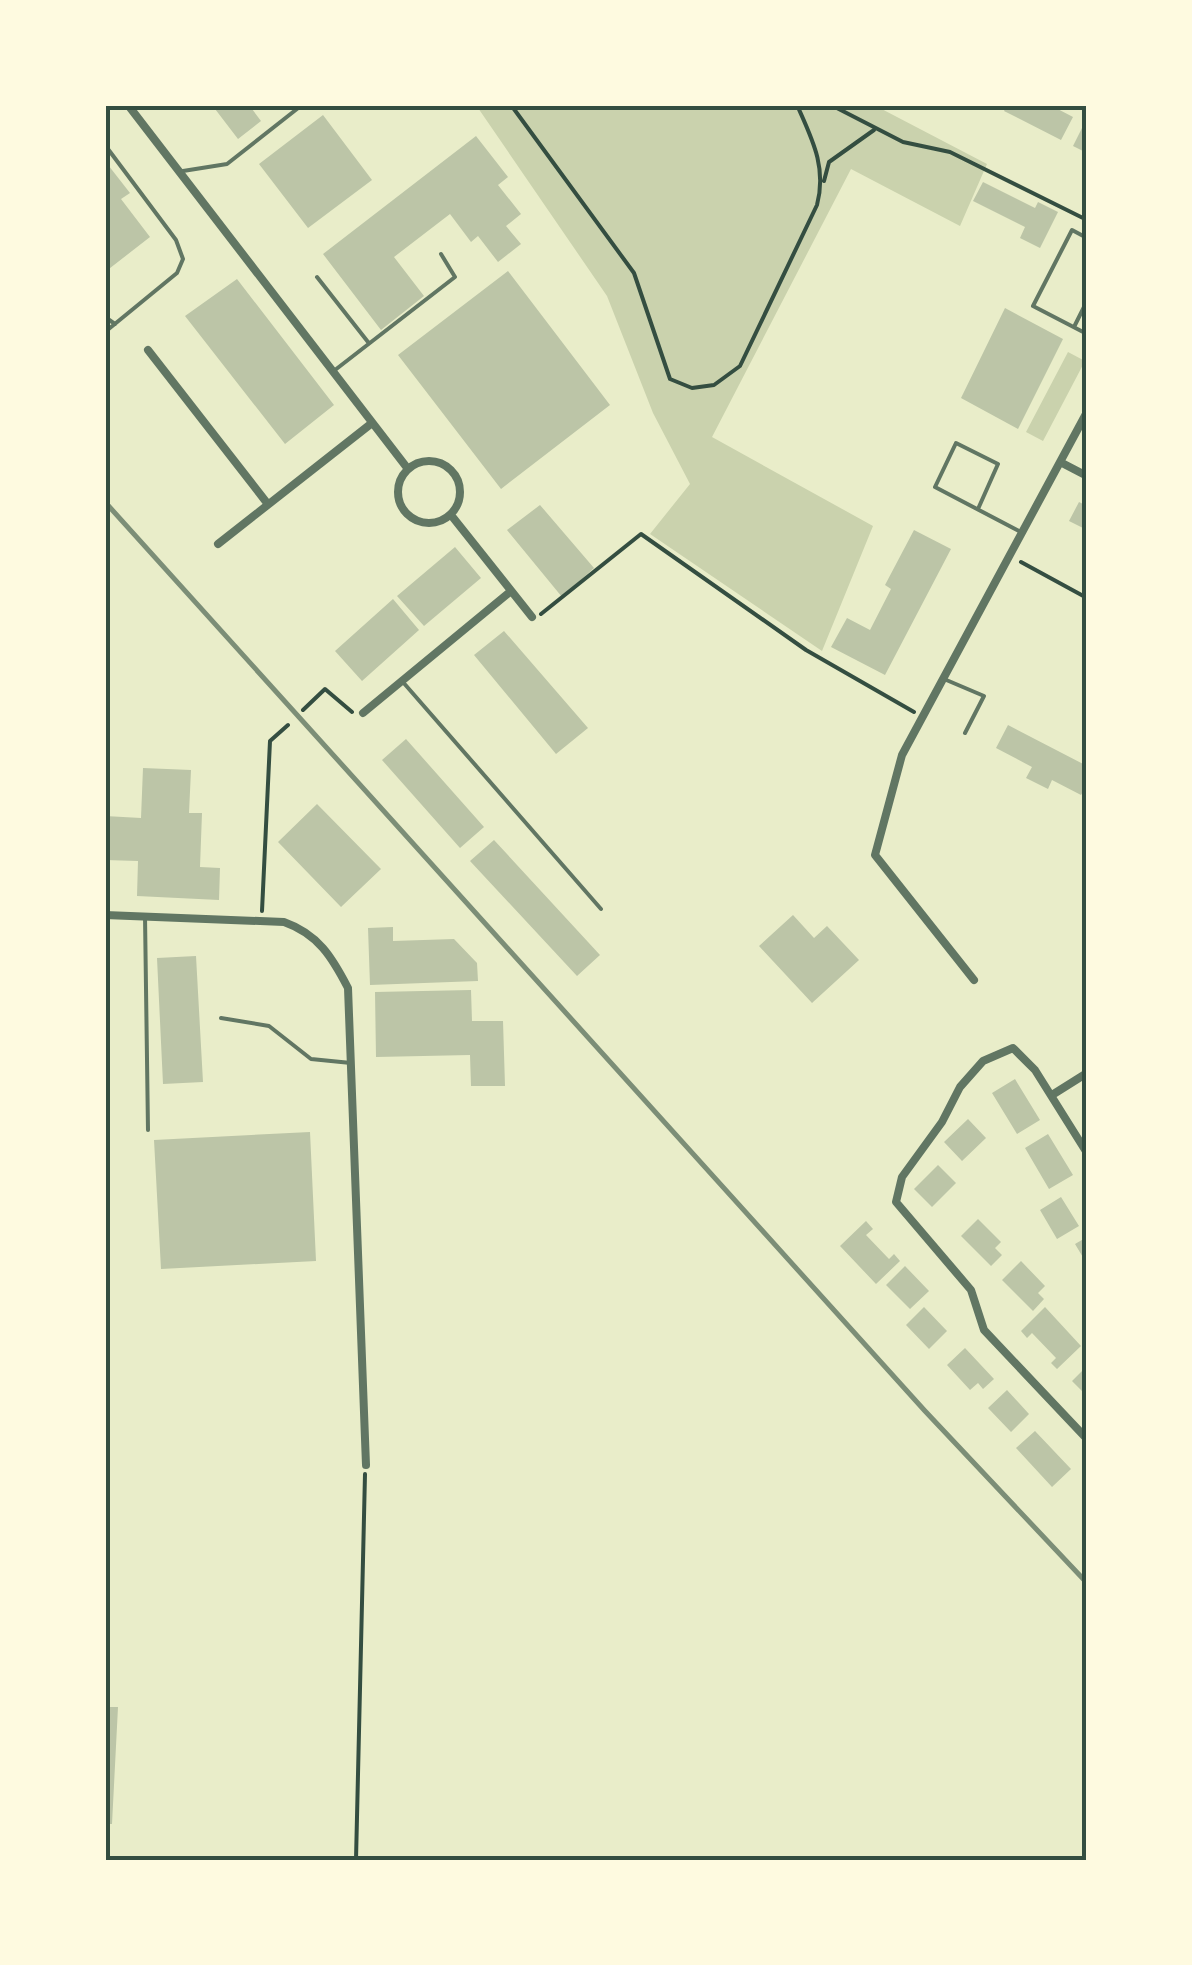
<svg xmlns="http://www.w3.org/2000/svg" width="1192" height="1965" font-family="'Space Grotesk',sans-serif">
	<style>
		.green { fill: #cad2ad }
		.building { fill: #bcc5a7 }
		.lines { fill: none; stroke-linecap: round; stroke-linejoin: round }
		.path { stroke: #344e41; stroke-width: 4 }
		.service { stroke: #617663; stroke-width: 4 }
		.minor { stroke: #617663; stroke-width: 8 }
		.rail { stroke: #7c8e77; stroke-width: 5 }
		.neatline { fill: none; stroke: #344e41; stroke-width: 4 }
	</style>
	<rect width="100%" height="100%" fill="#e9edc9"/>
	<path class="green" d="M476,105H874L987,164L960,226L851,169L712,437L873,526L822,651L650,534L690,484L653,413L607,296Z
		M1068,352L1085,361L1043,441L1026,432Z"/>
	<path class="building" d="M212,105H249L261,121L238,139Z
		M1007,105H1050L1073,117L1061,140L1004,111Z
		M323,115L372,180L308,228L259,164Z
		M1084,124L1087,125V153L1073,146Z
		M476,136L508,177L498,185L521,214L506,226L521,244L498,262L478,236L471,242L450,214L394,257L424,296L381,330L323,254Z
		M105,161L130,193L121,199L150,237L105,272Z
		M983,182L1035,208L1038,202L1058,212L1040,248L1020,238L1025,227L973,201Z
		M508,271L610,405L501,489L398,355Z
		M237,279L334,405L285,444L185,316Z
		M1005,308L1063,339L1018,429L961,398Z
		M1079,502L1087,506V530L1069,521Z
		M540,505L594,568L562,597L507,530Z
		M914,530L951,549L885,675L831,647L847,618L870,630L891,589L885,585Z
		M455,547L481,578L424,626L397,596Z
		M393,599L419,630L362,681L335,651Z
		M504,631L588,728L556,754L474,655Z
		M1008,725L1087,766V785L1081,795L1052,780L1048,789L1026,778L1032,767L996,748Z
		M406,739L484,827L460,848L382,760Z
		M143,768L191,770L189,813H202L200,867L220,868L219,900L137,896L138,861L105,860V816L141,818Z
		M317,804L381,869L341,907L278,842Z
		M494,840L600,955L577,976L470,861Z
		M793,915L814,938L827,926L859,960L812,1003L759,946Z
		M393,927V941L454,939L477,963L478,981L370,985L368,928Z
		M196,956L203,1082L163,1084L157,958Z
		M471,990L472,1021H503L505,1086H471L470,1055L376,1057L375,992Z
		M1015,1079L1040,1120L1017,1134L992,1093Z
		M968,1119L986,1138L962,1161L944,1142Z
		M310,1132L316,1261L161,1269L154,1140Z
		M1048,1134L1073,1175L1049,1189L1025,1148Z
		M938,1165L956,1183L932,1207L914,1189Z
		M1061,1197L1079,1226L1057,1239L1040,1210Z
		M978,1219L1001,1242L995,1248L1002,1255L991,1266L961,1236Z
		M866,1221L873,1229L866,1235L889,1259L894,1254L900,1261L876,1284L840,1246Z
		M1087,1237V1264L1075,1244Z
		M1021,1261L1045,1286L1038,1293L1044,1299L1033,1311L1002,1280Z
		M905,1266L929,1291L910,1309L886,1285Z
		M924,1307L947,1331L929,1349L906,1325Z
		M1045,1307L1081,1346L1057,1369L1051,1363L1056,1358L1032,1333L1027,1338L1021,1331Z
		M965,1348L994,1379L983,1389L978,1383L970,1390L947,1365Z
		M1087,1366V1396L1072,1381Z
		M1007,1390L1029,1414L1011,1432L988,1408Z
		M1035,1431L1071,1469L1052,1487L1016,1448Z
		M105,1707H118L112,1824H105Z"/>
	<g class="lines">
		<path class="path" d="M511,105L634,273L670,379L692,388L714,385L740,366L817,205C827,167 812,139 797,105
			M831,105L903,142L950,152L1087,220
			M824,181L829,162L874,130
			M1021,562L1087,598
			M541,614L641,534L806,650L914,712
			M303,710L325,689L352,712
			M262,911L270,741L288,725
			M356,1860L365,1474"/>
		<path class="service" d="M105,145L176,240L183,259L177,273L105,332
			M183,171L227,164L302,105
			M1087,238L1072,230L1033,306L1087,334
			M317,277L368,342
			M105,317L115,324
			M1074,327L1087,301
			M335,370L455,277L441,254
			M978,509L998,464L956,443L935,487L1019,531
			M944,679L984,696L965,733
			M402,681L601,909
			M145,916L148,1130
			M221,1018L269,1026L311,1059L351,1063"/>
		<path class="minor" d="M128,105L408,469
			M148,350L267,503
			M398 492a31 31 0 1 1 62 0a31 31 0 1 1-62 0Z
			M1062,463L1087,476
			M451,515L532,617
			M218,544L372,423
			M363,713L511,591
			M105,915L284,922C318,934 332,957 348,988L366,1465
			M974,980L875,855L902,755L1087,412
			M1052,1095L1087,1073
			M1087,1153L1035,1070L1013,1048L983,1061L960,1087L942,1122L902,1177L896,1202L971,1290L984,1330L1087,1439"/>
		<path class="rail" d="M105,502L925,1411L1087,1583"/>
	</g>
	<rect width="1192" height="1965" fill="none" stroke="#fefae0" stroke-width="215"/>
	<rect x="108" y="108" width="976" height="1750" class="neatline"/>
</svg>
